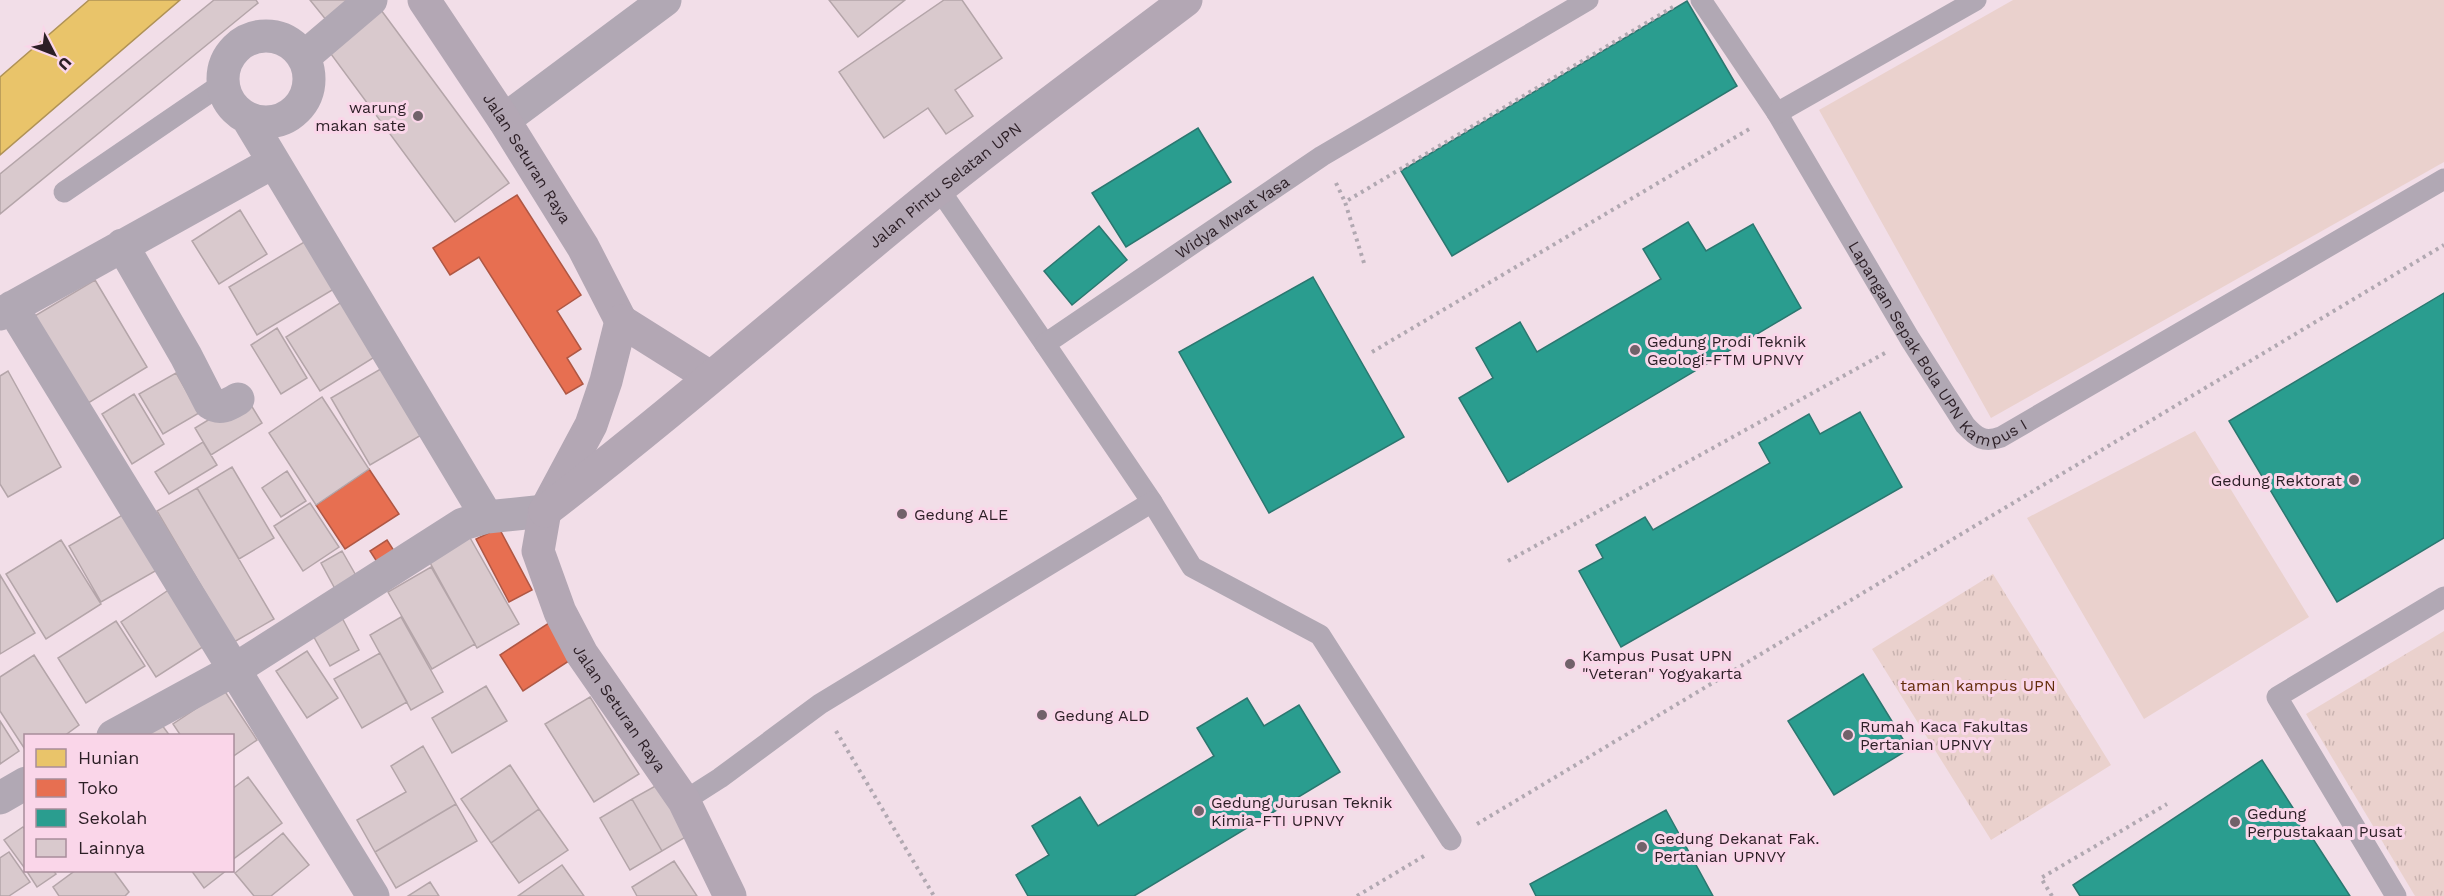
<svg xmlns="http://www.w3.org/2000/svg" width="2444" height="896" font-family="'Work Sans',sans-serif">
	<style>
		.green { fill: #ead1cd }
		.park { fill: url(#park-tufts) }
		.homes { fill: #e9c46a; stroke: #b09256; stroke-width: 1.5 }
		.shops { fill: #e76f51; stroke: #af5744; stroke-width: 1.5 }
		.schools { fill: #2a9d8f; stroke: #2b7770; stroke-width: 1.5 }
		.building { fill: #d9c9cd; stroke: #b4a5a9; stroke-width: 1.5 }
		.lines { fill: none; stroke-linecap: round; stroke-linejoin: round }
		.path { stroke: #b1a8b1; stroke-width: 4; stroke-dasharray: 3 4.5; stroke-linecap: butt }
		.lane { stroke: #b1a8b4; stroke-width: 21 }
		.street { stroke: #b1a8b4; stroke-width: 33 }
		.secondary { stroke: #b3a7b4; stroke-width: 33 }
		.poi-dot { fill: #71626a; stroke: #fad6e9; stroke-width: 2 }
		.labels { text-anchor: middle; stroke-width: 6; stroke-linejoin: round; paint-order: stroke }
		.poi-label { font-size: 16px; fill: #2c1f26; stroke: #fad6e9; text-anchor: start }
		.street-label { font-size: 16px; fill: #2c1f26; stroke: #fad6e9 }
		.park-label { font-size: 16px; fill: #632c09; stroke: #fad6e9 }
	</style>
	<defs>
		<pattern id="park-tufts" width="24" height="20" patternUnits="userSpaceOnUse" patternTransform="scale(1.5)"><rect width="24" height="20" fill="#ead1cd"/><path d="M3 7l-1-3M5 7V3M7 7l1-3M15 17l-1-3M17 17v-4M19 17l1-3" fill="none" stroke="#c9b3b0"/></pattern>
	</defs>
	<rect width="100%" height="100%" fill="#f2dee8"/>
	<path class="green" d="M2013,0H2444V162L1991,418L1819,110Z
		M2195,431L2309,617L2144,719L2027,518Z"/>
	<path class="park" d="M1993,574L2111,765L1991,840L1872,649Z
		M2444,631V896H2415L2306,714Z"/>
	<path class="homes" d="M89,0H180L0,155V77Z"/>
	<path class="shops" d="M517,195L581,295L557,311L581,349L567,358L583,384L566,394L479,257L450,275L433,248Z
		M369,469L399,514L345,549L316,505Z
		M499,528L532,590L509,602L476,539Z
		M387,540L398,557L381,568L370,551Z
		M555,619L578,655L523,691L500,655Z"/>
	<path class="schools" d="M1687,1L1737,86L1452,256L1401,171Z
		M1198,128L1231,182L1126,247L1092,193Z
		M1688,222L1706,251L1753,224L1801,308L1508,482L1459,398L1493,378L1476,348L1520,322L1537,352L1661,279L1643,249Z
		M1099,226L1127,260L1072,305L1044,271Z
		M1313,277L1404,437L1269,513L1179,352Z
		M2444,293V538L2337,602L2229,421Z
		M1860,412L1902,487L1621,647L1579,571L1603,558L1596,545L1645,517L1653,530L1770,463L1759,443L1809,414L1820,434Z
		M1863,674L1909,749L1834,795L1788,721Z
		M1247,698L1264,726L1299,705L1340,772L1134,896H1028L1016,875L1049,855L1032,826L1080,797L1098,826L1214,756L1197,728Z
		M2262,760L2350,896H2080L2073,885Z
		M1666,810L1713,896H1536L1530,884Z"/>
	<path class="building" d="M214,0H256L258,3L0,214V174Z
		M310,0H353L327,21Z
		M829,0H905L858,37Z
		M944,0H962L1002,58L955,90L973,116L946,134L928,108L884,138L839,72Z
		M381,10L509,183L455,222L328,50Z
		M240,210L267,254L219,284L192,241Z
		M311,238L339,286L257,335L229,287Z
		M95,280L147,367L85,405L33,317Z
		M348,298L381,353L320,391L286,337Z
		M277,328L307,378L281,394L251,345Z
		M384,367L423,434L370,465L331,398Z
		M8,371L61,467L8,497L0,484V376Z
		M176,373L199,413L163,434L139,394Z
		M134,394L164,444L132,464L102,414Z
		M246,397L262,423L211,455L195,428Z
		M322,397L369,469L316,505L269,433Z
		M203,442L217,465L169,494L155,472Z
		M232,467L274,538L239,559L197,488Z
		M287,471L306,501L281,517L262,488Z
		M197,488L274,619L234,642L157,511Z
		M310,503L339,547L303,571L274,526Z
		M131,510L164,566L101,602L69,546Z
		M469,536L519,624L477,648L428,559Z
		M61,540L101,604L46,639L6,574Z
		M342,551L362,586L340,598L321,563Z
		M431,567L475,644L432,669L388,592Z
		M0,575L35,633L0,654Z
		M176,585L212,641L156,677L121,622Z
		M340,614L359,650L330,666L310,630Z
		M401,617L443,692L411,710L370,635Z
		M116,621L145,666L86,703L58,658Z
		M307,651L338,698L307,718L276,671Z
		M380,653L407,702L362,728L334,679Z
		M34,655L79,725L64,736H26V751L0,711V677Z
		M486,686L507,721L452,753L432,718Z
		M224,690L257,740L232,757V736H181L173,724Z
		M590,697L639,774L594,802L545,724Z
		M156,717L170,736H132Z
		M0,721L19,751L0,764Z
		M423,746L456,804L375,852L357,820L406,792L391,766Z
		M510,765L539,809L491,843L461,799Z
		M248,777L282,823L232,860V789Z
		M659,784L689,835L662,851L632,799Z
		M632,799L662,851L630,870L600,818Z
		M456,804L477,841L396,888L375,852Z
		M539,809L568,850L519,883L491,843Z
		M23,827L26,830V870L4,840Z
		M283,833L309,865L271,896H254L235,873Z
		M9,852L30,882L9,896H0V858Z
		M674,861L697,896H637L632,887Z
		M562,865L584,896H518Z
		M26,870H53L56,874L37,887Z
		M76,870H113L129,892L125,896H59L53,887Z
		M191,870H227L204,888Z
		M430,882L439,896H408Z"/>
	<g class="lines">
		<path class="path" d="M1336,183L1345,202
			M1364,263L1345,202L1673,7
			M1372,352L1751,128
			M1508,561L1885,353
			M836,731L934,896
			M1477,824L2444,245
			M1357,896L1424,856
			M2052,896L2041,878L2167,804"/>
		<g class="lane">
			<path id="s1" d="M1701,0L1777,113L1910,339L1965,425C1977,438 1984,443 2001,437L2444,179"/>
			<path d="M1777,113L1976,0"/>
			<path d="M939,189L1045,344"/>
			<path d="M64,192L222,84"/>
			<path id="s2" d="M1152,502L1045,344L1322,156L1588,0"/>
			<path d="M684,801L720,778L820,704L1152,502L1192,567L1320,635L1451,840"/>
			<path d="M2396,896L2277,697L2444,597"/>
		</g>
		<path class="street" d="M223 79a43 43 0 1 1 86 0a43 43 0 1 1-86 0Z
			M304,57L371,0
			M248,119L487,517
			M504,120L665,0
			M122,245L186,356L210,403C220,410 228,405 238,399
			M12,307L373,896
			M0,314L272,163
			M113,736L234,670L463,524L487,517L545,511
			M0,798L26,783"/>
		<g class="secondary">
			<path id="s3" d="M424,0L504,120L583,247L621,321"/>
			<path id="s4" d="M710,377L621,321L606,381L591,425L545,511L538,551L560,612L582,654L684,801L730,896"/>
			<path id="s5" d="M545,511C679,408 806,296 937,190C1018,125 1103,63 1186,0"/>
		</g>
	</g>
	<g class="poi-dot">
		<circle cx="418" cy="116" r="6"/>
		<circle cx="1635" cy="350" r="6"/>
		<circle cx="2354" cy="480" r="6"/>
		<circle cx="902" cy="514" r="6"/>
		<circle cx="1570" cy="664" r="6"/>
		<circle cx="1042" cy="715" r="6"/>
		<circle cx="1848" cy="735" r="6"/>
		<circle cx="1199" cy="811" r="6"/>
		<circle cx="2235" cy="822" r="6"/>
		<circle cx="1642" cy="847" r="6"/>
	</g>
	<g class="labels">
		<g class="poi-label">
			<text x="406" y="113" text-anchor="end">warung<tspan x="406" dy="18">makan sate</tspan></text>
			<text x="1647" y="347">Gedung Prodi Teknik<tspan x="1647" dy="18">Geologi-FTM UPNVY</tspan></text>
			<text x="2342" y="486" text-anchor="end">Gedung Rektorat</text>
			<text x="914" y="520">Gedung ALE</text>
			<text x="1582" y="661">Kampus Pusat UPN<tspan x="1582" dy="18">"Veteran" Yogyakarta</tspan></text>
			<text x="1054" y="721">Gedung ALD</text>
			<text x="1860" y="732">Rumah Kaca Fakultas<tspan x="1860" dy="18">Pertanian UPNVY</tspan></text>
			<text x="1211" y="808">Gedung Jurusan Teknik<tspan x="1211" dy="18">Kimia-FTI UPNVY</tspan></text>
			<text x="2247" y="819">Gedung<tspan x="2247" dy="18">Perpustakaan Pusat</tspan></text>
			<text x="1654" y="844">Gedung Dekanat Fak.<tspan x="1654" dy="18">Pertanian UPNVY</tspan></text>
		</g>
		<g class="street-label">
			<text dy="6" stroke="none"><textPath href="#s3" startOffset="189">Jalan Seturan Raya</textPath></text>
			<text dy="6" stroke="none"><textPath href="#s5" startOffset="516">Jalan Pintu Selatan UPN</textPath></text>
			<text dy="6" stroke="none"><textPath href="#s2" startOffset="417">Widya Mwat Yasa</textPath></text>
			<text dy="6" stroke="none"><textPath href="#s1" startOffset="428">Lapangan Sepak Bola UPN Kampus I</textPath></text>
			<text dy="6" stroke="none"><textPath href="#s4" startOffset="530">Jalan Seturan Raya</textPath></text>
		</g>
		<g class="park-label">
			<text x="1978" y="691">taman kampus UPN</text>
		</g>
	</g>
	<rect x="24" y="734" width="210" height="138" fill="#fad6e9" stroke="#a88d9b" stroke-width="1.5"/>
	<rect x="36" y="749" width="30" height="18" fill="#e9c46a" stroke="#a88d9b" stroke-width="1.5"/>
	<text x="78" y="764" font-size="18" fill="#2c1f26">Hunian</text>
	<rect x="36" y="779" width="30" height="18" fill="#e76f51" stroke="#a88d9b" stroke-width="1.5"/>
	<text x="78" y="794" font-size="18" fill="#2c1f26">Toko</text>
	<rect x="36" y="809" width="30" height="18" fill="#2a9d8f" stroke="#a88d9b" stroke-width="1.5"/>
	<text x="78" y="824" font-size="18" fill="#2c1f26">Sekolah</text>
	<rect x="36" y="839" width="30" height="18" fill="#d9c9cd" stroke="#a88d9b" stroke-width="1.5"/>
	<text x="78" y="854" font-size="18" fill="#2c1f26">Lainnya</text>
	<g transform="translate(54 54) rotate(132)" stroke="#fad6e9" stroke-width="4.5" paint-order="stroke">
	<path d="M0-4.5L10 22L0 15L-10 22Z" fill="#2c1f26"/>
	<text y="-9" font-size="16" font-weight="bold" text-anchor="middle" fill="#2c1f26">U</text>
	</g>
</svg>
